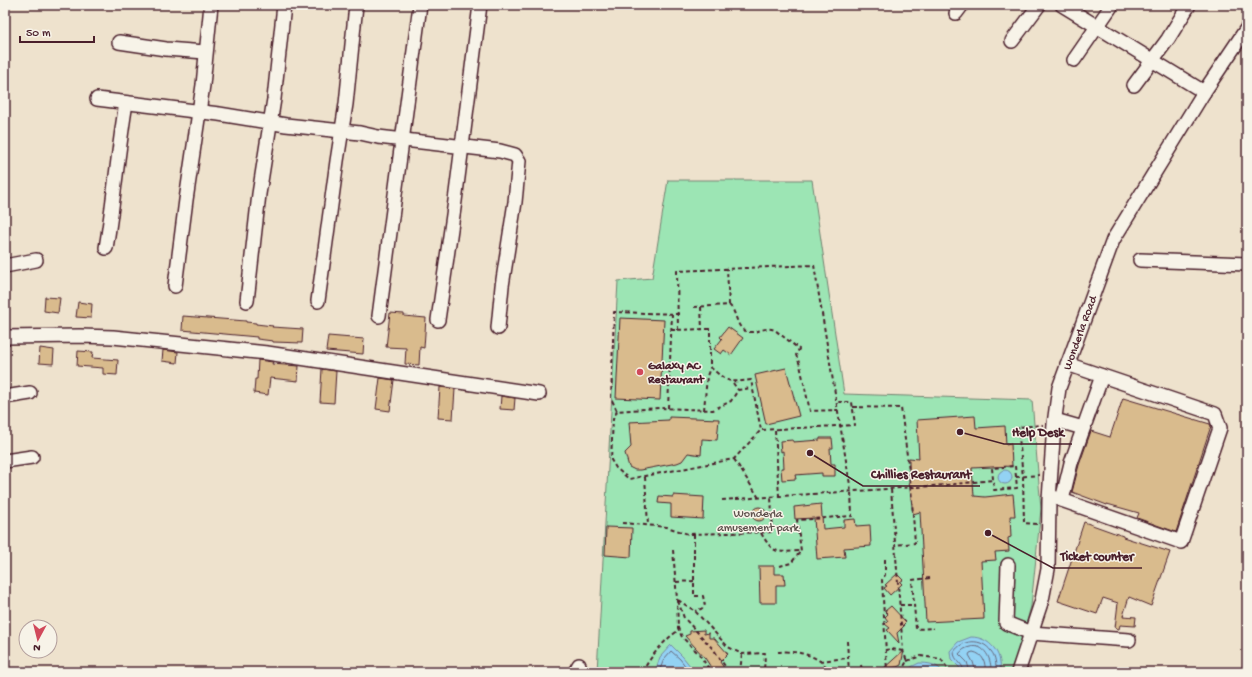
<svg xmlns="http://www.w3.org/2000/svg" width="1252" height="677" font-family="'Gochi Hand',sans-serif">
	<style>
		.green { fill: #9ce5b4; stroke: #738270 }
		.water { fill: #93d2f4; stroke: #768aa4 }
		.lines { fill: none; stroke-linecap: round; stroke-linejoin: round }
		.shore { stroke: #67677b; stroke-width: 1 }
		.building { fill: #d9bb8d; stroke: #4a1f2b }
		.minor-casing { stroke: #4a1f2b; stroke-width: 16 }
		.path { stroke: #4a1f2b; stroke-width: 2; stroke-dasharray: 4 3; stroke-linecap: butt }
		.minor { stroke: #f7f3e8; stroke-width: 13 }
		.poi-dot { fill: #d1495b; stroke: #f7f3e8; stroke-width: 1.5 }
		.labels { text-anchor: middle; stroke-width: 3; stroke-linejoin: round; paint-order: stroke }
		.street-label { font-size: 12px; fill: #4a1f2b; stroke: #f7f3e8 }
		.poi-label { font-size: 12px; font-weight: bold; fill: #4a1f2b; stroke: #f7f3e8; text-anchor: start }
		.park-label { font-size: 12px; fill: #5e504d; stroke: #f7f3e8 }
		.leader { fill: none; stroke: #4a1f2b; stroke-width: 1.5 }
		.callout-dot { fill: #4a1f2b; stroke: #f7f3e8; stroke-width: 1.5 }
		.callout-label { font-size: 13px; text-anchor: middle; font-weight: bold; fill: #4a1f2b; stroke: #f7f3e8; stroke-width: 3; stroke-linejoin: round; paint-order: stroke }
	</style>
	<rect width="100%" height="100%" fill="#eee2cd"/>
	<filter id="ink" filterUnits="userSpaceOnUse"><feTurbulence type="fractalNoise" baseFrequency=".025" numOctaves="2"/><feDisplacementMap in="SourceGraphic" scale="8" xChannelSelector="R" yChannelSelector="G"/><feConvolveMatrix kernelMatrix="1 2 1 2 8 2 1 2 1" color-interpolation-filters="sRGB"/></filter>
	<g filter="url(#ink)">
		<path class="green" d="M668,180H812L844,394L1032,400L1041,509L1031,606L1020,646L1010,672H597L618,281L652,278Z"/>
		<path class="water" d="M998 477a7 7 0 1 1 14 0a7 7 0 1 1-14 0Z
			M971,637C990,637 1003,654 1000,672H961L959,667L951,659L950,651L958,642Z
			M671,645L683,657L695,672H655L660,657Z
			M919,663C928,663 937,664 943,672H907L911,667Z"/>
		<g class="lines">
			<path class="shore" d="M659,672L664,659L671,651L680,659L690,672
				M964,672C963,662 954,661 954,652C962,639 982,638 991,651C996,657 996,664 996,672
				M970,672L967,662L959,654C962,650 965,648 970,647C985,643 992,660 991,672
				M976,672L973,662L969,655L970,653L973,652C983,654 986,662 985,672"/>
		</g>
		<path class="building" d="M45,297L60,298L58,313L44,311Z
			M78,302L92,304L91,318L76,317Z
			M390,313L404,314V316L426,318L424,348L420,347L419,365L405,364L406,348L386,347Z
			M183,316L246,321V322L256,323V324L273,326L272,327L303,329L302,343L273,342V341L257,339V337L182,330Z
			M620,318L664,320L660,400L616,398Z
			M728,327L743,338L731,355L724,350L721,354L714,349L722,339L720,337Z
			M328,336L364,339L363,354L326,351Z
			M40,348L54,350L53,364L39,363Z
			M163,350L178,352L177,363L162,361Z
			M78,351L93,352L92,358L118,360L117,375L103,374V368L77,366Z
			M258,360L273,362L272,364L299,366L298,381L270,378L268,395L254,393L255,379H257Z
			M786,368L799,416L766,424L755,375Z
			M322,369L336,371L334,403L320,402Z
			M380,378L394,380L390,411L376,409Z
			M440,387L455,389L453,419L438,418Z
			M501,396L515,398L514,410L500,409Z
			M1123,398L1210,424L1211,426L1176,532L1137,518L1139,513L1107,504V505L1072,492L1079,465L1091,431L1110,437Z
			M975,416L976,428L1005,426L1006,445L1011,444L1012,466L972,468L974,496L985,497L1013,494L1015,516H1010L1011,537L1008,538L1009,551L995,552L996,560L981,561L984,619L926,622L920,512L913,514L909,482V458L919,459L917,420Z
			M669,417L719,419L717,440L702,439L701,455L688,453L682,461L677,463L640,470H635L629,467L625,453L631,447L629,422L669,420Z
			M820,438H832L833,448H830L831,464H835V476H822V473L795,475L796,479L782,480L781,468H784L783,451L781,452L780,441L793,440V442L820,440Z
			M673,495L704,497L703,519L671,517V504L658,503L659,496L673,497Z
			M821,504L823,529L844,527V520L855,519L856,526L870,525L871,546L844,548L845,557L817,559L814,518L795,519L794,507Z
			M752 514a7 7 0 1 1 14 0a7 7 0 1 1-14 0Z
			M1084,522L1123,536V537L1170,552L1151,606L1129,597L1123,616L1136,617L1135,626L1120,625L1119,629L1115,628L1118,603L1103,598L1097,614L1058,601Z
			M606,527L632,528L631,557L605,555Z
			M759,566H774V574H784L785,585H776V603H760Z
			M897,574L903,580L900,582L902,584L890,595L884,588L887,586L885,585Z
			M891,606L906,622L903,625L904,626L897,633L899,643L887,630L890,628L885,624L888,621L885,617L888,614L885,611Z
			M704,630V634L709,633V638H714L728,654L720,662L724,668L719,672H714L705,658L685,636L690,634V631Z
			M904,650L901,665L897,667L883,669Z"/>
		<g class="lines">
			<defs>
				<g id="minor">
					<path d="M1062,5L1204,92"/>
					<path d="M956,13L962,5"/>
					<path d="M1012,41L1039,5"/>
					<path d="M119,42L166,49L205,52"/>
					<path d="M1074,60L1112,5"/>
					<path d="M1134,85L1168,39L1189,5"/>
					<path d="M97,99L219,114L286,125L360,133L378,137L500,151L515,155L519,161L515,202L502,286L498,328"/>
					<path d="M106,248C114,200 118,151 126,103"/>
					<path d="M1140,260L1247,264"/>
					<path d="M5,266L36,260"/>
					<path d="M175,286L186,200L203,85L211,5"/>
					<path d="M247,301L259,194L274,99L284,5"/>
					<path d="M318,301L337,161L346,104L356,5"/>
					<path d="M379,316L420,5"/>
					<path d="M438,320L455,201L480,5"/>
					<path d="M5,337L80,336L113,337L267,353L539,394"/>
					<path d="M5,397L30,393"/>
					<path d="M1055,420L1083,428"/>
					<path d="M5,461L32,457"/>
					<path d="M1050,496L1181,542L1220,428L1215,414L1067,364"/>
					<path d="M1062,500L1071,463L1102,376"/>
					<path d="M1008,565L1006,623L1031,633L1129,640"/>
					<path d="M575,672L579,665"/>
					<path id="s1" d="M1018,672L1042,600L1048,569L1049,500L1054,424L1059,388L1113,240L1204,92L1247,28"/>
				</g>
			</defs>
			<use href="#minor" class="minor-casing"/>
			<path class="path" d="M729,305C738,312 735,330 749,332C758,333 765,326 775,330L799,349L796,355L800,365L810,411L838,410
				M694,307L729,305L727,269
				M701,307L702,329
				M679,314L614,312L611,398L617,411L659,408L713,410L731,401L738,390L752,388
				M671,330L710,329V367C728,382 727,383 751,380L761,430
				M678,330L677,271L814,265L851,491L852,516L797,520L801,551L791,563L780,566
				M733,383L738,390
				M853,407L901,408L911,487L915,543L895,545
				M668,408L672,314
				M704,410L707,376L710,368
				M617,411L613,419L611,460L616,468L629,479L734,459L761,430L855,425L852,402H837
				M775,430L779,496
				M734,459L759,498
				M1015,466L1017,488L994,490L992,468Z
				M645,477L648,525
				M1016,477L1040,475
				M891,489L903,651L907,661L901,672
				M722,500L946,485L993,480
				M622,523L667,527L688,534L773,532L771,497
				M1037,524L1024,523L1023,477L1018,427L1043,425
				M761,533C774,555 776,552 801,551
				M694,534V596H703L705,606L701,609L695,611
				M673,550L677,599L678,628L682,637L699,654L711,672
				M885,559V575L882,580L887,672
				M930,578L912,580L916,629L934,628
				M676,582L694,581
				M678,600L695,611L728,647L742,654L765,653L764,672
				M678,601L684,618L714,650L729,672
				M900,605H913
				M847,641L849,672
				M885,650L892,649L903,651
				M778,652C795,650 822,655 829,672
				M820,661L848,658
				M907,661L921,656L941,659L950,672
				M861,665L862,672
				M849,671L862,670
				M642,672C652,655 663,641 679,630
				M740,672L742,654"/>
			<use href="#minor" class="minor"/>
		</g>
	</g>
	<circle class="poi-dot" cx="640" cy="372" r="4"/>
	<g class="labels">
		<g class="street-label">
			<text dy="4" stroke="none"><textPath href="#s1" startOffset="348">Wonderla Road</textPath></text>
		</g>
		<g class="poi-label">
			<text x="648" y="369">Galaxy AC<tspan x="648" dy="14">Restaurant</tspan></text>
		</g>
		<g class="park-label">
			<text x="758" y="517">Wonderla<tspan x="758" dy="14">amusement park</tspan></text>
		</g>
	</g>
	<path class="leader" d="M960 432L1004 444H1072M810 453L863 486H980M988 533L1053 568H1142"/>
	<g class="callout-dot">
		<circle cx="960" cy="432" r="4"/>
		<circle cx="810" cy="453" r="4"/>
		<circle cx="988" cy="533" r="4"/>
	</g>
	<g class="callout-label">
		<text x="1038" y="436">Help Desk</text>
		<text x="921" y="478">Chillies Restaurant</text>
		<text x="1097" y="560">Ticket counter</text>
	</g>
	<rect width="1252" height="677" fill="none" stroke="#f7f3e8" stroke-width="20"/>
	<rect x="10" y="10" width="1232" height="657" fill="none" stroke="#4a1f2b" stroke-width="1.5" filter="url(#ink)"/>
	<g transform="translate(38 639) rotate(187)"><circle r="19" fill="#f7f3e8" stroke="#b29e9c"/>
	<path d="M0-3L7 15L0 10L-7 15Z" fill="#d1495b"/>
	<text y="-6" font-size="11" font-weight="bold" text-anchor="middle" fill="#4a1f2b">N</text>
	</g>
	<path d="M20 36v6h74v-6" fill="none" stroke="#4a1f2b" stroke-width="2"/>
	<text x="26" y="36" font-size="12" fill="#4a1f2b" stroke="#f7f3e8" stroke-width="3" paint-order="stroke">50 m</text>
</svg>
